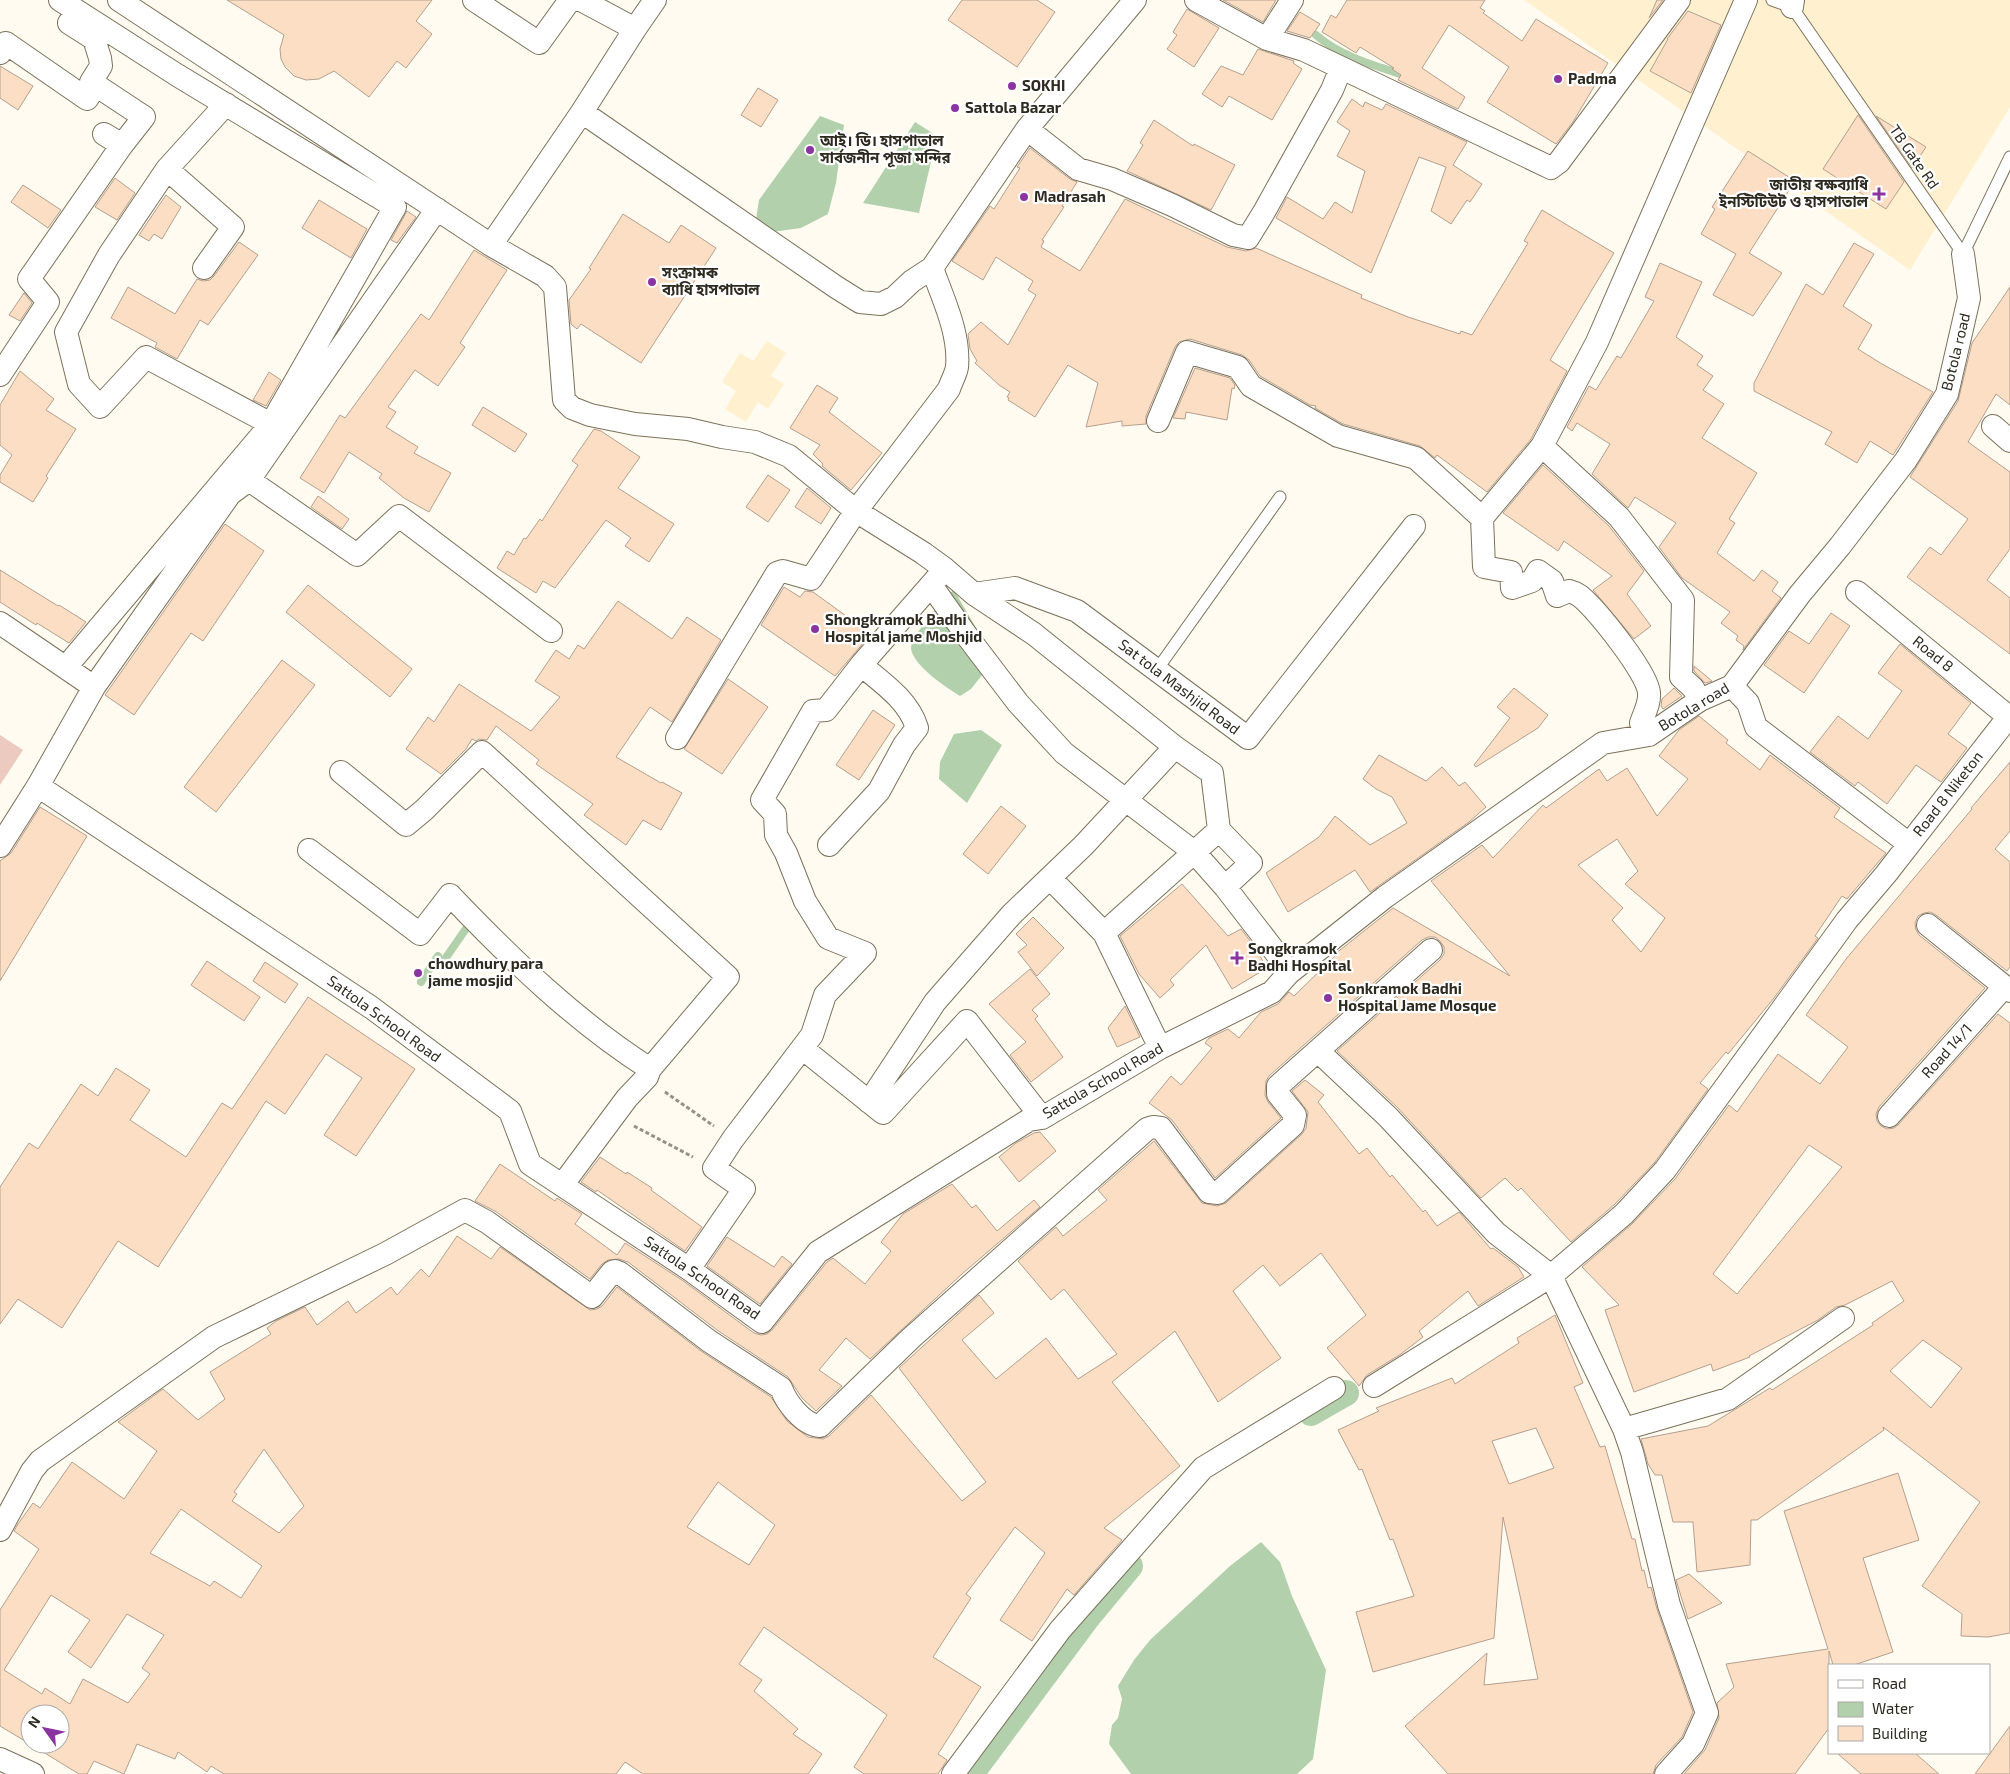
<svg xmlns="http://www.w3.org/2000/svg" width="2010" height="1774" font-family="'Exo 2','Noto Sans Bengali',sans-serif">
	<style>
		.built { fill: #fff1d0 }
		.green { fill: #edcac0 }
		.water { fill: #b1d0ab }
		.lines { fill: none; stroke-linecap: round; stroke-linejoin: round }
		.stream { stroke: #b1d0ab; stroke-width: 8 }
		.canal { stroke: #b1d0ab; stroke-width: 26 }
		.building { fill: #fcdec4; stroke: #b49f8e; fill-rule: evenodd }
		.lane-casing { stroke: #7c725c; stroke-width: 13 }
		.street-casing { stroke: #7c725c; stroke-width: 24 }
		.path { stroke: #949186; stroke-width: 3; stroke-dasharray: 4 2.5; stroke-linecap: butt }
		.lane { stroke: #fff; stroke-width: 11 }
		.street { stroke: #fff; stroke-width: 22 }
		.poi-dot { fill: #8934a1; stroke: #fff; stroke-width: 2 }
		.labels { text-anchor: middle; stroke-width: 4.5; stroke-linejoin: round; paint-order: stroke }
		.poi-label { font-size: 15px; font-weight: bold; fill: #2d2a20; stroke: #fff; text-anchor: start }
		.street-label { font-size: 15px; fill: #2d2a20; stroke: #fff }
	</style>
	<rect width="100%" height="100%" fill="#fffbf0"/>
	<path class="built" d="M1524,0H2010V107L1910,270Z
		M767,341L786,353L771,376L784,384L768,409L758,402L746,422L725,409L736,391L722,382L740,353L753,361Z"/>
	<path class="green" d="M0,735L23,750L0,785Z"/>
	<path class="water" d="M820,116L844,125L836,183L828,214L801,228L772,232L756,219L759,200Z
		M915,122L937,136L919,213L863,203Z
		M954,590L979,633L997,656L971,689L960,696C947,688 912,665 911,648C911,638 923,626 929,618C936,608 943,597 954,590Z
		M981,730L1002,745L967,803L939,779L940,762L954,734Z
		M1261,1542L1280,1562L1292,1596L1326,1670L1313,1759L1297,1774H1131L1109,1744L1112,1725L1118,1718L1122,1699L1118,1686L1134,1660L1150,1640L1230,1566Z"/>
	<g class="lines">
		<path class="stream" d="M1316,35C1341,57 1376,66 1407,76
			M445,959L472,920
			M421,982L438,956"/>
		<path class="canal" d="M1311,1413L1346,1393
			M971,1774L1087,1618L1130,1566"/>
	</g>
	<path class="building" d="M227,0H432L416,21L432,34L406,68L397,61L369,97L334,71L319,79L306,80L294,76L285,67L281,59L280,49L284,35Z
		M962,0H1037L1055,12L1017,67L948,20Z
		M1223,0H1276L1263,22Z
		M1347,0H1485L1480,8L1485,11L1483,13L1522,41L1536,19L1608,63L1573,122L1556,144L1487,102L1509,67L1449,25L1422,68L1465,97L1458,109L1398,80L1401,75L1392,69L1394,68L1360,47L1356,53L1322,32L1331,15L1336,18Z
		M1657,0H1663L1649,18Z
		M1187,9L1219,28L1194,67L1167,49L1177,35L1173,32Z
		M1688,11L1721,25L1691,93L1650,71L1668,39H1667Z
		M1300,12L1320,24L1310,38L1287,31Z
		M1258,49L1294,61L1293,63L1302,69L1272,120L1229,96L1222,107L1202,94L1221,66L1243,75Z
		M0,66L33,86L18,110L0,98Z
		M758,88L778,100L761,127L741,115Z
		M1352,99L1363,107L1365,102L1382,110L1386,104L1467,142L1453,165L1482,184L1470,202L1467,200L1451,224L1431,211L1446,167L1419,157L1371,273L1276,218L1287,197L1323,219L1335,202L1352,213L1365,171L1337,156L1350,131L1337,122Z
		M1858,115L1904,182L1886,209L1823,169Z
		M1876,116L1926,147L1912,168Z
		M1154,120L1193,146L1194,144L1235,165L1211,210L1127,171L1143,145L1140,143Z
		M1030,148L1070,179L1077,182L1062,206L1064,207L1042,240L1044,241L1041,247L1080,271L1125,199L1227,247L1246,251L1256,248L1362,295L1361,298L1408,317L1460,334L1461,331L1472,335L1528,243L1524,241L1542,210L1614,253L1550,360L1567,371L1531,439L1487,492L1437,455L1435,458L1420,446L1343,424L1315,408L1316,406L1310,405L1260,376L1249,360L1242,355L1190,339L1179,342L1175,347L1146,416V424L1122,426V421L1086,427L1098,383L1068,365L1035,417L1008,400L1009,398L1007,397L1010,392L999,385L975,363L977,361L970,349L968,334L981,322L1008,345L1036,295L1028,290L1033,281L996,257L983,280L952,261L990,206L994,209L1020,168L1017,167Z
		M1748,151L1795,181L1749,253L1782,273L1753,316L1713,295L1736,254L1701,234L1715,209L1712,207Z
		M115,178L135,193L117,220L95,207Z
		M23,185L61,210L48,228L11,202Z
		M166,195L181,207L162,239L154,234L149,241L139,235Z
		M319,200L367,229L351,258L302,228Z
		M407,211L416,217L397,243L391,240Z
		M623,214L669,243L681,225L716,248L641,363L581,324L577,329L571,324L569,300L591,269L589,268Z
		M239,242L258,255L208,325L200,320L177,359L155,347L157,343L111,318L128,287L175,314L197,279L203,281L210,280L214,276Z
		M1854,243L1874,254L1843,306L1872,325L1858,349L1882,364L1933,392L1893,455L1870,441L1857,463L1825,444L1832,432L1754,391V383L1806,284L1823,295Z
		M474,250L507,270L460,343L465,347L438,386L415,370L388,407L396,412L386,427L418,447L414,453L451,473L429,512L404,498L379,478L382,474L349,452L324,493L300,478L340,415L345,418L421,314L429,320Z
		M1660,263L1702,282L1676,337L1703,356L1697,365L1713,376L1703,390L1724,404L1702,438L1757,473L1729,519L1735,523L1717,553L1754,581L1762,570L1778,582L1772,591L1781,598L1743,650L1744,646L1736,640L1738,636L1721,623L1730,612L1682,578L1659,547L1676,523L1635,497L1628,508L1592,474L1610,444L1577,423L1572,431L1567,427L1589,386L1596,390L1617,356L1621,358L1654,301L1645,297Z
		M2010,287V405L1996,394L1968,442L2010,472V549L1987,580L2010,598V654L1907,577L1930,547L1941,555L1968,519L1910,477L1958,401L1972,343Z
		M24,293L32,303L20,321L9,315Z
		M1195,368L1230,378L1235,385L1234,389L1232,388L1227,420L1186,412L1185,419L1173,418Z
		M20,371L54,399L46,410L76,429L46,476L48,478L33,502L0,482V475L12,455L0,445V405Z
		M269,372L281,380L266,406L253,400Z
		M817,385L838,398L829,412L882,453L851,490L822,466L823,464L813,454L820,445L790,428Z
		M483,407L527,434L515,452L472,425Z
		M594,429L601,431L640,457L618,488L674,524L649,562L625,546L631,538L606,520L555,588L543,581L536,593L497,568L507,551L514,555L524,538L526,539L540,519L542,521L578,465L572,461Z
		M1543,465L1609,526L1644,571L1627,594L1651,626L1634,639L1593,590L1612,576L1564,541L1558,551L1503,513Z
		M768,475L790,490L768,522L746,507Z
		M807,488L831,508L821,524L795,507Z
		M318,496L349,519L342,529L311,507Z
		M225,524L264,551L203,641L191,633L134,715L105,695Z
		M0,570L58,606L59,605L86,622L69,643L37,623L36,625L0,602Z
		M308,585L412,669L390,697L286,612Z
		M784,587L800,597L805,591L813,592L871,634L835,676L761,625Z
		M618,601L672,639L687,617L721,640L672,722L650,707L616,757L661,783L662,782L682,793L661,830L643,820L626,845L584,815L593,804L536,764L539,760L496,726L487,740L479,739L476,741L472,739L466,749L441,774L406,749L428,717L434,722L459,684L531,731L560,697L535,681L556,650L569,659L578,645L584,649Z
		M1831,613L1850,626L1804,693L1764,665L1789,631L1809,644Z
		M1900,644L1971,703L1948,734L1967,748L1941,782L1916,765L1887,804L1858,782L1855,786L1810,752L1838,716L1868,739L1902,691L1878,673Z
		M282,660L315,685L216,812L184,787Z
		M1694,666L1712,681L1705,683L1694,671Z
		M728,679L768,707L722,774L684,749Z
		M1514,688L1548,715L1538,728L1476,767L1474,765L1510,718L1497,707Z
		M1674,688L1682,696L1663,709L1661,706L1662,699Z
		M873,710L895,725L859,780L836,765Z
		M1699,716L1728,740L1726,743L1760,770L1770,755L1840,808L1834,817L1886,853L1847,899L1842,896L1815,936L1818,938L1774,998L1728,1054L1726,1052L1700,1083L1708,1089L1655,1162L1615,1204L1571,1242L1521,1188L1518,1191L1505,1178L1481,1198L1397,1107L1337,1051L1440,960L1444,954V947L1440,941L1435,937H1428L1422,940L1269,1076L1266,1081L1265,1095L1268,1102L1281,1118L1215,1178L1172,1120L1149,1103L1171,1076L1181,1085L1212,1048L1205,1043L1209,1038L1228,1029L1239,1038L1261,1012L1278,1004L1289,992L1294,996L1336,955L1335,954L1393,908L1510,976L1431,881L1482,845L1493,858L1543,805L1546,808L1599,769L1607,781L1627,768L1657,816L1688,779L1659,756L1679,730ZM1617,839L1638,871L1625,884L1665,918L1641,952L1612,920L1623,908L1578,865Z
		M1379,755L1426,781L1442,767L1459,786L1465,782L1486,807L1469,822L1370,892L1355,870L1288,912L1266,873L1319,837L1335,816L1370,845L1407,823L1392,797L1376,789L1363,779Z
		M2010,762V831L1995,849L2010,862V967L2007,971L1936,915L1930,912L1924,913L1918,916L1915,923L1916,930L1919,935L1985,988L1879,1107L1876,1114L1877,1121L1881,1126L1887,1129L1894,1128L1898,1125L1998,1014L2010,1023V1633L1988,1637L1961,1636L1962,1614L1922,1586L1980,1502L1883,1427L1884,1430L1757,1520H1751L1750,1565L1697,1572L1693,1522H1673L1662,1475H1655L1648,1464L1641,1439L1708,1426L1770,1388L1772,1390L1873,1325L1872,1323L1904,1301L1892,1281L1845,1305L1836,1307L1818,1320L1749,1356L1750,1357L1713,1371L1711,1364L1634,1392L1605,1310L1619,1305L1582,1267L1632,1224L1675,1179L1729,1105L1737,1112L1778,1054L1820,1084L1848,1047L1806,1015L1846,959L1972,809L1971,808ZM1809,1145L1842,1167L1737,1294L1713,1274ZM1923,1340L1962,1368L1931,1408L1890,1371Z
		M1001,806L1026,826L988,874L963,854Z
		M40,807L87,836L0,981V861L11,853Z
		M1182,884L1228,936L1241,929L1254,946L1267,968L1232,989L1206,945L1170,980L1174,985L1160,998L1139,974L1120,936Z
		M1033,917L1064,948L1037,976L1018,952L1027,945L1016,934Z
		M207,961L260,997L244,1021L191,985Z
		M265,962L298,984L285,1003L253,981Z
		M1030,969L1050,994L1032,1010L1038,1016L1035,1019L1063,1057L1031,1082L1010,1055L1026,1042L989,1004Z
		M308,997L415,1069L356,1156L324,1135L362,1078L326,1054L285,1114L266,1101L158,1267L118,1241L62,1328L18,1299L0,1324V1187L29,1143L38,1149L81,1084L98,1096L116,1068L150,1090L130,1120L186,1157L222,1103L232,1109Z
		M1125,1006L1140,1037L1117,1047L1108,1028Z
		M1305,1080L1324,1095L1318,1102L1359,1154L1367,1148L1390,1177L1392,1175L1423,1212L1425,1210L1437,1226L1459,1212L1491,1249L1493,1248L1518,1267L1524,1277L1478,1306L1468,1291L1419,1331L1423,1337L1401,1354L1367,1375L1359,1386L1327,1348L1366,1315L1321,1253L1280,1286L1263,1265L1233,1291L1281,1358L1218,1402L1175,1331L1112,1382L1180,1466L1104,1528L1122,1540L1074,1595L1067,1589L1032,1641L1000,1620L1045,1553L1015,1527L966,1594L971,1598L933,1657L981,1687L938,1754L947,1760L938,1774H864L854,1767L887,1715L764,1627L739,1664L762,1680L754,1691L798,1729L793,1734L822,1754L808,1774H643L625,1762L616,1774H224L211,1766L207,1772L178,1752L175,1759L137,1744L124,1774L94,1761L87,1774H79L30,1744H60V1714H30V1744L0,1726V1610L39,1549L14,1531L18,1524L33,1503L40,1508L72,1462L124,1499L157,1451L118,1422L163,1389L198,1420L225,1399L210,1372L271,1334L267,1328L276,1321L305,1307L317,1325L348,1301L356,1313L391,1287L397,1295L421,1269L429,1277L457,1236L491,1259L500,1247L590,1310L597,1309L602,1306L617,1287L701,1351L771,1397L787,1421L808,1437L823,1439L829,1436L871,1395L962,1501L986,1482L899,1368L979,1295L994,1313L962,1340L996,1379L1046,1338L1078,1379L1117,1354L1064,1289L1051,1300L1018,1261L1056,1227L1063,1236L1107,1200L1098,1190L1154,1141L1202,1203L1217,1206L1226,1203L1302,1134L1306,1128L1308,1112L1292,1091ZM264,1449L304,1506L279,1533L232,1501L237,1494L234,1492ZM718,1482L775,1525L749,1565L687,1527ZM181,1509L262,1566L241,1598L214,1581L210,1586L150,1553ZM51,1595L90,1620L68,1652L91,1668L127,1614L164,1635L142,1668L150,1674L128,1703L83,1679L70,1704L45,1688L42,1694L4,1670Z
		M1040,1132L1056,1151L1019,1182L999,1157L1016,1143L1034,1133Z
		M600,1157L626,1174L627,1172L652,1188L651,1190L702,1227L685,1251L597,1190L596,1192L581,1182Z
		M500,1164L555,1201L557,1198L582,1214L575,1224L617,1255L625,1243L682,1280L754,1333L761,1335L767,1334L772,1330L827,1262L833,1258L865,1284L891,1251L881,1242L903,1214L952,1184L972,1208L976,1205L997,1231L1034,1200L1040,1207L962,1274L870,1359L846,1338L819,1370L842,1386L816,1411L802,1398L788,1377L717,1330L628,1262L619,1259L608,1260L602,1264L590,1279L495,1211L475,1201Z
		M727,1237L774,1267L782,1256L792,1264L760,1304L707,1266Z
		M1555,1315L1583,1383L1574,1387L1600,1447L1605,1446L1632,1539H1635L1642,1571L1644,1570L1648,1588L1651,1587L1657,1609L1693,1712L1682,1737L1656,1765L1653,1774H1448L1405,1726L1487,1653L1484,1685L1538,1679L1503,1517L1494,1638L1373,1672L1356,1612L1414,1596L1393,1539L1390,1540L1362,1469L1359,1470L1338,1430L1379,1411L1376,1408L1452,1378L1455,1384L1519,1343L1517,1338ZM1536,1428L1554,1468L1509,1484L1492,1441Z
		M1898,1473L1919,1540L1863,1558L1893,1652L1854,1665H1833L1829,1651V1728L1795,1774H1684L1705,1750L1719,1718L1717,1703L1734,1687L1726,1664L1828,1649L1784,1511Z
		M1689,1574L1722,1603L1688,1619L1676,1580Z
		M2010,1726V1774H1975Z
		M1837,1753H1915L1939,1774H1861Z"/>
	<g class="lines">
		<defs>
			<path id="lane" d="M1772,0L1792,7L1963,254L2010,157
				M1156,671L1280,497"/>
			<path id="street" d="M60,0L177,75L395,207L271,424L66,667
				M119,0L491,245L582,112L836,287L860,302L881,304L895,297L912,281L932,268
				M474,0L539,43L570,0
				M581,0L635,29L582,112
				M1196,0L1267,39L1304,50L1551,168L1559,162L1679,0
				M1792,7L1793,0
				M635,29L655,0
				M1267,39L1292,0
				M0,53L6,43L87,99L96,85
				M226,104L167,169L109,255L66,332L79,384L100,407L146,357L271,424
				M1027,129L1078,169L1112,179L1172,205L1233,235L1248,238L1264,212L1332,90L1341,68
				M104,134L122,145
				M167,169L233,227L204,268
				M0,375L48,302L29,279L122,145L144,117L91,82L101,66L100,58L94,39L69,23
				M1158,421L1187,352L1238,367L1251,386L1338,436L1416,458L1482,518L1542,446L1597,342L1746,0
				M1993,426L2010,441
				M1542,446L1619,517L1683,600L1681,677L1693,688L1700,700
				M249,480L357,555L399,516L551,631
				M1482,518L1484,567L1511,572L1512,588L1532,581L1538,571L1552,581L1557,596L1569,591C1573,592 1577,594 1580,596C1596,609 1648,673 1649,693C1650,703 1644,714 1641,723L1649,735
				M931,585L967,636L1018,703L1064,753L1194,852L1225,887
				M1857,592L2010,718
				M974,594L1015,588L1077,611L1248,738L1414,526
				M0,623L94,687
				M1732,686L1748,703L1756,727L1909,844
				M677,738L777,573L783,571L811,579L856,511L949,389C951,382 956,374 957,367C960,333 943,299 932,268L1027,129L1135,0
				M341,772L406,825L424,810L482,752L728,977L650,1069L647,1077L627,1098L563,1184
				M38,786L372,1008L510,1111L530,1164L689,1269L762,1322L818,1252L1029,1120L1042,1118L1160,1048L1272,992L1289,973L1276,953L1225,887L1251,863L1219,830L1212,773L1175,747L1034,634L974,594L945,569L923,553L856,511L789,456L755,442L722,437L688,429L635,424L590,415L572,408L564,400L555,287L545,276L491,245
				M829,845L879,791L904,745L917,728C909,701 883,683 861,665
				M0,846L38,786L94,687L230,494L249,480L437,209
				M309,850L420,934L450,895C511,959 575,1021 650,1069
				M1050,878L1104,933
				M1928,925L2010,991
				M1289,973L1385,897L1603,743L1649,735L1700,700L1732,686L1800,594L1840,546L1906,460L1947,394L1969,298L1963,254
				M802,1048L883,1113L967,1021L1042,1118
				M1160,1048L1104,933L1219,830
				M1319,1052L1388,1117L1496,1233L1551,1276L1624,1429L1632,1452L1669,1605L1707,1713L1693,1744L1666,1774
				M869,1102L935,1002L1012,914L1084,845L1175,747
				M1889,1116L2004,987
				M689,1269L744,1189L714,1168L733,1139L812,1035L825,995L865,953L828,938L805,901L786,853L776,835L775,814L762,800L813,711L826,710L861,665L945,569
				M1374,1386L1551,1276L1624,1214L1665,1170L1847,920L1886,874L2010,715
				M1624,1429L1728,1399L1843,1318
				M0,1530L32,1471L40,1461L214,1337L385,1254L465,1210L487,1222L592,1297L612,1272L615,1271L620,1273L709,1341L781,1388C786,1402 803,1425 820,1426L911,1338L1147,1129L1153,1127L1161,1128L1209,1192L1218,1193L1293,1125L1295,1115L1278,1094V1086L1431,950
				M0,1759L33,1774
				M953,1774L1060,1630L1203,1468L1334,1388"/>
		</defs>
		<use href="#lane" class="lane-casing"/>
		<use href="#street" class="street-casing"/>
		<path class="path" d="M665,1092L714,1126
			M634,1126L693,1157"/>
		<use href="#lane" class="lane"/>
		<use href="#street" class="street"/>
	</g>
	<g class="poi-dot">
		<circle cx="1558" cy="79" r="5"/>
		<circle cx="1012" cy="86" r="5"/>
		<circle cx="955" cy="108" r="5"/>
		<circle cx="810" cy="150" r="5"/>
		<path d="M1876.5 186.5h5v5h5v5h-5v5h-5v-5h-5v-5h5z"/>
		<circle cx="1024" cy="197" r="5"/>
		<circle cx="652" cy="282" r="5"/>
		<circle cx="815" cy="629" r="5"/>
		<path d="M1234.5 950.5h5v5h5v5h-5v5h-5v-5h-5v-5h5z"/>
		<circle cx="418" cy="973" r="5"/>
		<circle cx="1328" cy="998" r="5"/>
	</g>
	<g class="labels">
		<g class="poi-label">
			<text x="1568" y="84">Padma</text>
			<text x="1022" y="91">SOKHI</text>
			<text x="965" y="113">Sattola Bazar</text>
			<text x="820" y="146">আই। ডি। হাসপাতাল<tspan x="820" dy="17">সার্বজনীন পূজা মন্দির</tspan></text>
			<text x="1868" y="190" text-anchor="end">জাতীয় বক্ষব্যাধি<tspan x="1868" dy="17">ইনস্টিটিউট ও হাসপাতাল</tspan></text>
			<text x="1034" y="202">Madrasah</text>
			<text x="662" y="278">সংক্রামক<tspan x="662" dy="17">ব্যাধি হাসপাতাল</tspan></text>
			<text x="825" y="625">Shongkramok Badhi<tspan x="825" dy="17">Hospital jame Moshjid</tspan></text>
			<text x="1248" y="954">Songkramok<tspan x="1248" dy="17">Badhi Hospital</tspan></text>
			<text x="428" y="969">chowdhury para<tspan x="428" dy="17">jame mosjid</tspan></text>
			<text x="1338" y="994">Sonkramok Badhi<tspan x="1338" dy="17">Hospital Jame Mosque</tspan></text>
		</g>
		<g class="street-label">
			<text transform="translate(1914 157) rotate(55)" y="5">TB Gate Rd</text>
			<text transform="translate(1956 352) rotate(-76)" y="5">Botola road</text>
			<text transform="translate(1933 654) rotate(39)" y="5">Road 8</text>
			<text transform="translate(1179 687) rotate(37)" y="5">Sat tola Mashjid Road</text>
			<text transform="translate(1694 707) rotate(-31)" y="5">Botola road</text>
			<text transform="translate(1948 794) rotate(-52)" y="5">Road 8 Niketon</text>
			<text transform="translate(384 1019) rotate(36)" y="5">Sattola School Road</text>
			<text transform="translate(1947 1051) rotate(-48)" y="5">Road 14/1</text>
			<text transform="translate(1103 1081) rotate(-30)" y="5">Sattola School Road</text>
			<text transform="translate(702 1278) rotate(34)" y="5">Sattola School Road</text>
		</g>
	</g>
	<rect x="1828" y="1664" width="162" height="90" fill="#ffffff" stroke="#abaaa6"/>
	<rect x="1838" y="1680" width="25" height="8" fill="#ffffff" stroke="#abaaa6"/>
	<text x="1872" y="1689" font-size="15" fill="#2d2a20">Road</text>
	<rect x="1838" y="1702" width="25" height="15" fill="#b1d0ab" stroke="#abaaa6"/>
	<text x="1872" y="1714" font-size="15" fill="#2d2a20">Water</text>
	<rect x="1838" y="1726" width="25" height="15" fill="#fcdec4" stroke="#abaaa6"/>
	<text x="1872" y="1739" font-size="15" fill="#2d2a20">Building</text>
	<g transform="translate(45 1729) rotate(303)"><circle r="24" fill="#ffffff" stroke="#abaaa6"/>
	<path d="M0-4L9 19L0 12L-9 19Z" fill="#8934a1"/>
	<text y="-8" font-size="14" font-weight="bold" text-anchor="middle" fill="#2d2a20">N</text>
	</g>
</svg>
